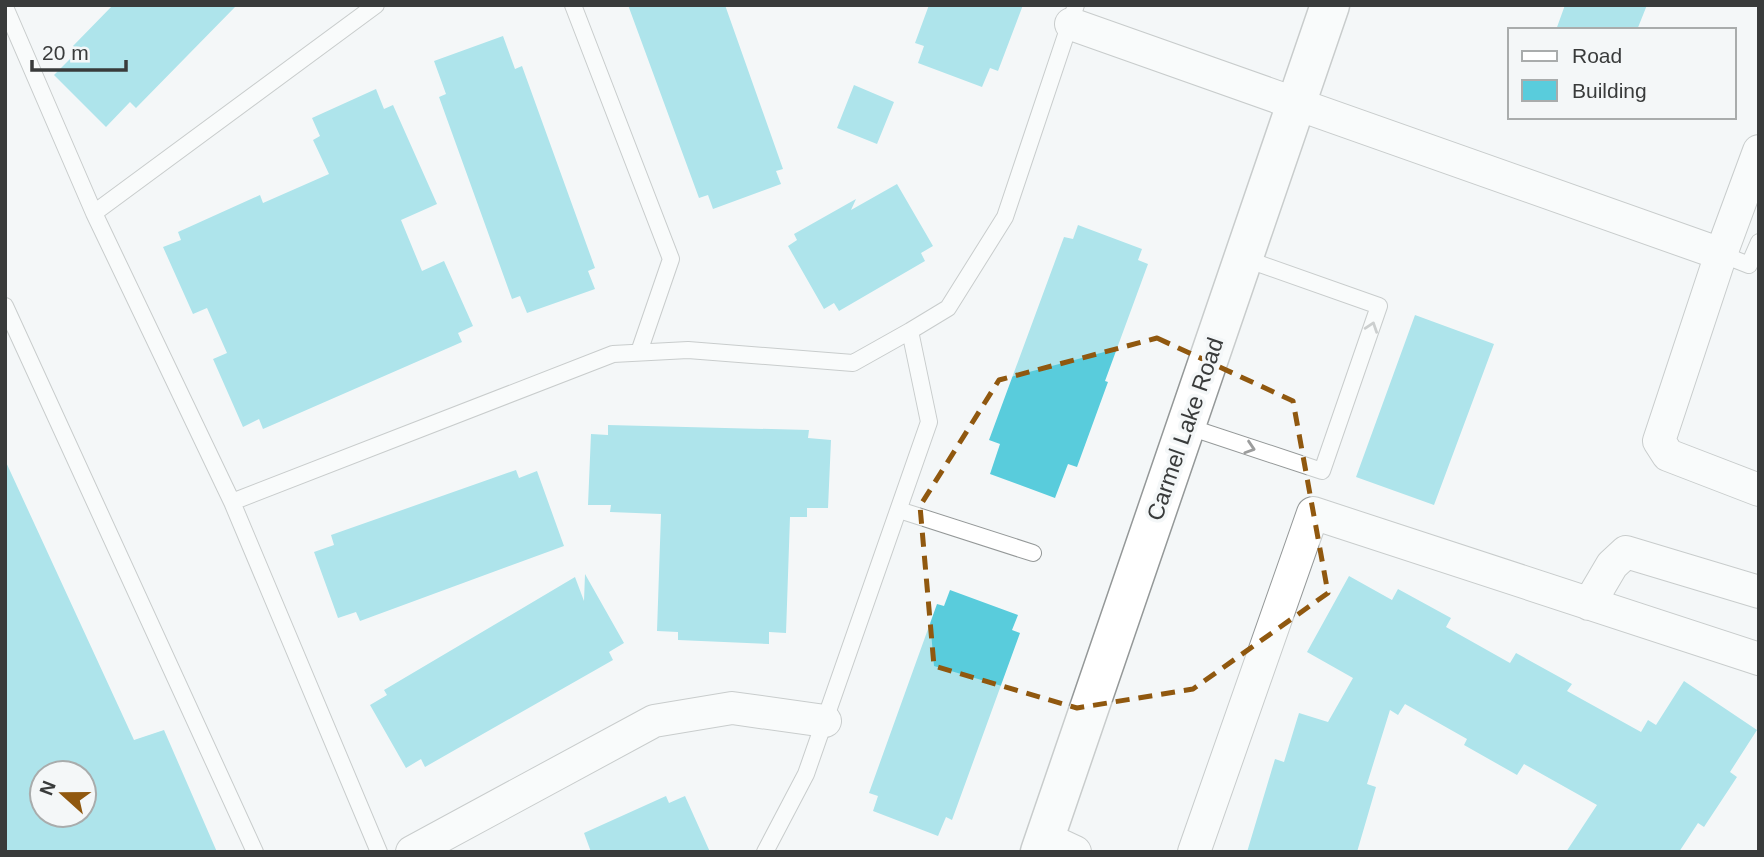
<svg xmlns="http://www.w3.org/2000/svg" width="1764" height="857" font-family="Arial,sans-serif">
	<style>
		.building { fill: #59ccdc; fill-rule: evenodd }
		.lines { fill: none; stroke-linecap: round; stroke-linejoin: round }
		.service-casing { stroke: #949898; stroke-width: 18 }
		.minor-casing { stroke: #949898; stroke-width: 34 }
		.tertiary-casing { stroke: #949898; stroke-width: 41 }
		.service { stroke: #fff; stroke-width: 16 }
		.minor { stroke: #fff; stroke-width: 32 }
		.tertiary { stroke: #fff; stroke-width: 38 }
		.oneway { stroke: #9c9d9d }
		.marked { fill: none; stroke: #90580f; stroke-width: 5; stroke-dasharray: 14 9; stroke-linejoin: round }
		.labels { text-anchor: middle; stroke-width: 7; stroke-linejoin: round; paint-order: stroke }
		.street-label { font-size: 23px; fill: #393b3b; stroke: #f4f7f8 }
	</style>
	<rect width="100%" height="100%" fill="#f4f7f8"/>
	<path class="building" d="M113,5H237L136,108L130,102L106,127L54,75L78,51L73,46Z
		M628,5H725L783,169L776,171L781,184L713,209L708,195L699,198Z
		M929,5H1023L998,71L990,68L982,87L918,63L924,46L915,43Z
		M1565,5H1647L1637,30H1556Z
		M503,36L515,69L522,66L595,268L588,271L595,289L527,313L520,296L512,299L439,97L446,94L434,61Z
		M854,85L894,102L877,144L837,128Z
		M376,89L384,109L393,105L437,204L401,220L422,271L444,261L473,326L458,333L462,342L263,429L259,419L243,427L213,359L227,353L207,308L193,314L163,247L181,240L178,232L260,195L263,203L329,174L313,140L320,136L312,118Z
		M897,184L933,246L921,253L925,261L839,311L834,303L824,309L788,246L797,240L794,234L856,199L851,210Z
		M1078,225L1142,249L1138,260L1148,264L1105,381L1108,382L1077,467L1068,464L1055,498L990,474L1000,444L989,440L1064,237L1073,239Z
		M1415,315L1494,344L1434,505L1356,477Z
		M608,425L809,430L808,438L831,440L828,508H807V517H790L786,633L769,632V644L678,640V632L657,631L661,514L610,512L611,505H588L591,434L608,435Z
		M5,460L134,740L164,730L217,852H5ZM42,773H84V815H42Z
		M516,470L519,478L537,471L564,546L360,621L356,612L338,618L314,552L334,545L331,535Z
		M585,574L624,643L609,652L613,660L425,767L421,759L406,768L370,705L387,695L384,690L575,577L584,601Z
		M1349,576L1392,600L1398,589L1451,618L1446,627L1510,663L1516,653L1572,684L1567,691L1641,732L1648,720L1656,725L1684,681L1757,730L1730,772L1737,777L1704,827L1698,823L1679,852H1566L1597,805L1524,764L1517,775L1464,745L1467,739L1405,704L1398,715L1390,710L1367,784L1376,787L1357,852H1247L1275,759L1284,762L1299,713L1328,722L1353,678L1307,652Z
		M950,590L1018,615L1012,630L1020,633L952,820L946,817L938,836L873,811L878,796L869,793L937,604L944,606Z
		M666,796L669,803L685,796L710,852H591L584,833Z"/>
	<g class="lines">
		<defs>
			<path id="service" d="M573,5L671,259L639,352
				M5,7L94,213L232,502L379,852
				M94,213L376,5
				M1721,254L1749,265L1759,242
				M5,306L255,852
				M1186,426L1322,471L1379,306L1243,258
				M232,502L613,354L688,350L853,363L910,331L948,308L1005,217L1076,5
				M899,510L1033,553
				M765,852L806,774L929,422L910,331"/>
			<path id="minor" d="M1071,24L1721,254
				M1759,151L1721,254L1659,441L1668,455L1759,490
				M1589,604L1612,565L1626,552L1759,592
				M1045,838L1075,852
				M412,852L654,721L732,708L825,721
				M1194,852L1313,513L1759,659"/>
			<path id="tertiary" d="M1040,852L1330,5"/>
		</defs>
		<use href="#service" class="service-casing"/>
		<use href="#minor" class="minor-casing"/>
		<use href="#tertiary" class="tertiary-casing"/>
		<use href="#service" class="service"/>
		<use href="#minor" class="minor"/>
		<use href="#tertiary" class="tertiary"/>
	</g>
	<defs><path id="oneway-chevron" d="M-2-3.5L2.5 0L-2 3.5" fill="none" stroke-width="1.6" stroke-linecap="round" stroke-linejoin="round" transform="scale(1.75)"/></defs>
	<g class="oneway">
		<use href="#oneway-chevron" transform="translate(1372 327) rotate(-71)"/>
		<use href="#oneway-chevron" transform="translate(1250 448) rotate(18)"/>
	</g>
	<path d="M0 0H1764V857H0ZM1157,338L1293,401L1328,593L1193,689L1077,708L934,666L920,506L999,380Z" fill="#f4f7f8" fill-opacity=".55" fill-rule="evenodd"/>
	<path class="marked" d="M1157,338L1293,401L1328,593L1193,689L1077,708L934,666L920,506L999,380Z"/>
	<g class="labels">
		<g class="street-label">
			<text transform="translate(1185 429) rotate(-71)" y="8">Carmel Lake Road</text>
		</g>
	</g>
	<rect width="1764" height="857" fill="none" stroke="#393b3b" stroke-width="14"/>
	<rect x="1508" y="28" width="228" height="91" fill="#f4f7f8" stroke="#a9acac" stroke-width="2"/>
	<rect x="1522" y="51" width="35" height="10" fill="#ffffff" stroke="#a9acac" stroke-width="2"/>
	<text x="1572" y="63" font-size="21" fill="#393b3b">Road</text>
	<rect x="1522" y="80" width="35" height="21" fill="#59ccdc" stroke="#a9acac" stroke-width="2"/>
	<text x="1572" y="98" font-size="21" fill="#393b3b">Building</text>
	<g transform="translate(63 794) rotate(291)"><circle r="33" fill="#f4f7f8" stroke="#a9acac" stroke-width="2"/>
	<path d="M0-5L12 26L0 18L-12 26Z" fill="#90580f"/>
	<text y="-10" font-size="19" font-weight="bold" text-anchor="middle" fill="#393b3b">N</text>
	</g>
	<path d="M32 60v10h94v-10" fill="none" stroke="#393b3b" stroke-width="3.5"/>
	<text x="42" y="60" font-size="21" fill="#393b3b" stroke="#f4f7f8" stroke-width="5" paint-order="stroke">20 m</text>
</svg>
